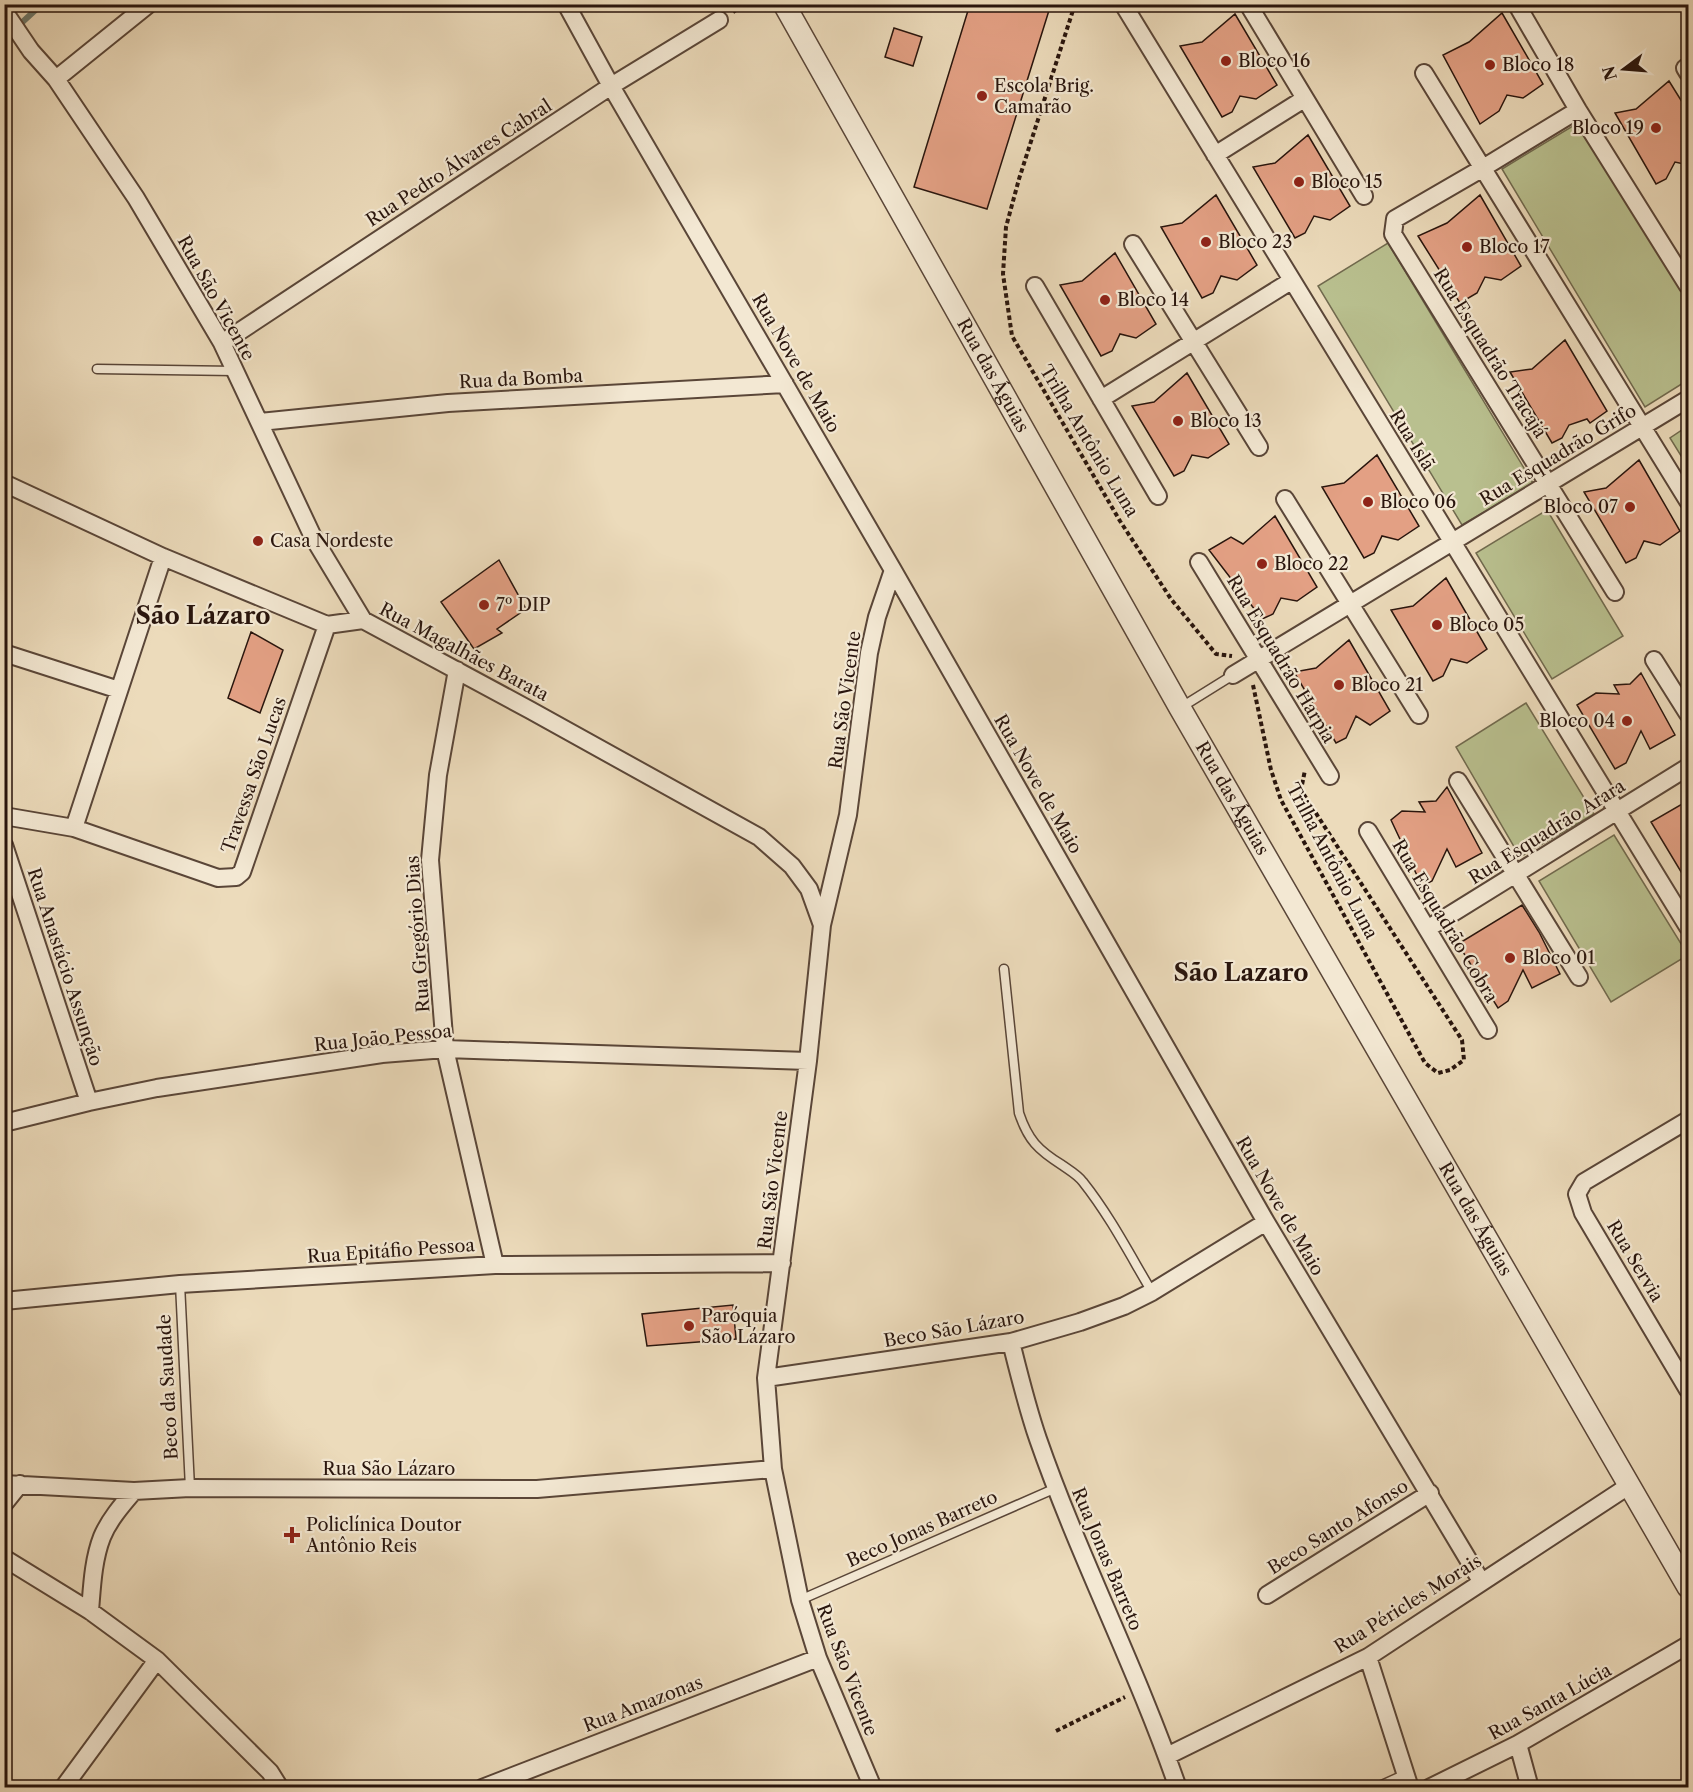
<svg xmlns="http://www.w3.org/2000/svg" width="1693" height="1792" font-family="'Libre Caslon Text',serif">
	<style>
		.green { fill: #b9c08f; stroke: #716a4e; stroke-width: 1.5 }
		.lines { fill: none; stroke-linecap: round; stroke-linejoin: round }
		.stream { stroke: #6c796c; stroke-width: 6 }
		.building { fill: #e3a084; stroke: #29150d; stroke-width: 1.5 }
		.service-casing { stroke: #5a4638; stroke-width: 11 }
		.minor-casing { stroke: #5a4638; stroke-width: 20 }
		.tertiary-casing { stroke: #5a4638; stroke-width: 24 }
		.path { stroke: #29150d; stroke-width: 4; stroke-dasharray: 4.5 3; stroke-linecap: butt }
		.service { stroke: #f3e8d3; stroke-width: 8 }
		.minor { stroke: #f3e8d3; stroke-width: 16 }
		.tertiary { stroke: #f3e8d3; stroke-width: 21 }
		.poi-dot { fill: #8f2418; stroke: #f3e8d3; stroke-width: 2 }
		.labels { text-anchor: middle; stroke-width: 4.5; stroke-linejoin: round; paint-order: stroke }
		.poi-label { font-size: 18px; fill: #29150d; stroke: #f3e8d3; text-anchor: start }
		.street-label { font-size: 18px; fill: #29150d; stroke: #f3e8d3 }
		.district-label { font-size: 24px; font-weight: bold; fill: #29150d; stroke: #f3e8d3 }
	</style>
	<rect width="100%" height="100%" fill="#ecdbbb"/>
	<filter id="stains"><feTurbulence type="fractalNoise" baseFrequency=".00333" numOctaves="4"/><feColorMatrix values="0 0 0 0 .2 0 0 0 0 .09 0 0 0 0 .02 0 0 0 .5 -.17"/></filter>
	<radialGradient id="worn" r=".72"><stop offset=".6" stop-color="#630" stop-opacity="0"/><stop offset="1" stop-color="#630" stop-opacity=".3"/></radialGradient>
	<path class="green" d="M1586,118L1688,288V380L1645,407L1502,169Z
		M1388,243L1533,483L1462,525L1318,286Z
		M1688,426V467L1670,438Z
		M1547,510L1623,636L1552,679L1476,553Z
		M1526,703L1594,814L1520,857L1456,747Z
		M1614,835L1688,955L1611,1002L1539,881Z"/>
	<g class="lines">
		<path class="stream" d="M4,39L42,4"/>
	</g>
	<path class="building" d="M970,4H1051L987,209L914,187Z
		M1502,13L1543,84L1523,98L1507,95L1499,111L1480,124L1443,55L1469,42Z
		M1235,14L1277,85L1256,99L1240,96L1232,112L1222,117L1180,46L1202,42Z
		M894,28L922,37L913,66L885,57Z
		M1669,81L1689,113V165L1675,162L1666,179L1656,184L1615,113L1636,109Z
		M1308,135L1350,206L1330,220L1314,216L1305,233L1295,238L1253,167L1275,163Z
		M1216,195L1257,265L1237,280L1221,276L1213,293L1202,298L1161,227L1182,223Z
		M1480,195L1521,266L1501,280L1485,277L1477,293L1460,303L1418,236L1447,223Z
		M1115,253L1156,324L1136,338L1120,334L1112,351L1101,356L1060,285L1082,281Z
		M1565,340L1607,411L1590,423L1587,419L1569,425L1562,438L1552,443L1510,372L1532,369Z
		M1187,373L1229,444L1208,458L1192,455L1184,471L1174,476L1132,406L1154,402Z
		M1377,455L1419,526L1398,540L1382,536L1374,553L1364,558L1322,487L1344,483Z
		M1639,460L1680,531L1660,545L1644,541L1636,558L1626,563L1584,492L1606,488Z
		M1275,516L1317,587L1297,601L1281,598L1273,614L1262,619L1209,550L1231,537L1243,544Z
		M499,560L526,609L497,629L502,633L474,649L441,602Z
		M1446,578L1487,649L1467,663L1451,659L1443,676L1433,681L1391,610L1413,606Z
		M251,632L283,650L260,713L228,698Z
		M1349,640L1390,711L1370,725L1356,716L1346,738L1336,743L1294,672L1316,668Z
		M1641,673L1675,735L1650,749L1641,731L1626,763L1615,769L1577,705L1596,693L1619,694L1614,685L1630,684Z
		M1447,787L1482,853L1456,867L1447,849L1432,881L1422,886L1391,820L1402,811L1425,812L1419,802L1436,801Z
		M1689,800V885L1651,822Z
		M1522,905L1539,932L1560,974L1532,988L1523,970L1508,1001L1498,1008L1458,944Z
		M733,1305L736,1339L647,1346L642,1314Z"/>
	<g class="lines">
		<defs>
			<path id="service" d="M97,369L235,371
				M1180,708L1233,675
				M1004,969L1019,1113C1028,1140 1038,1150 1062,1165C1069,1170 1078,1175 1083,1182C1110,1216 1130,1255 1152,1292
				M180,1284L190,1488
				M800,1600L1056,1488
				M1375,1788L1406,1774"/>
			<path id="minor" d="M566,4L611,86L893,570L1266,1222L1481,1581
				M1123,4L1688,927
				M1248,4L1364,196
				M1517,5L1578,110L1688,286
				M4,11L31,51L56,79L136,198L222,343L313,537L363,620
				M1685,68L1688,73
				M1424,73L1688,501
				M56,79L149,4
				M1578,110L1483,168L1395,219L1393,234L1615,592
				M1215,155L1304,99
				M1133,244L1259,447
				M1035,286L1158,496
				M222,343L611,86L719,20
				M1101,399L1291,281
				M260,422L448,403L785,384
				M4,483L163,557L327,625L363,620L530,710L759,837L792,866L809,889L822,925
				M1285,499L1419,715
				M1199,562L1330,776
				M4,653L119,690
				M1654,660L1688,714
				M457,670L438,775L430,860L445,1049L495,1265
				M1233,675L1688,399
				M1458,781L1579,977
				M4,816L74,828L218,878L236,877L242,872L327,625
				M74,828L163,557
				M1368,831L1488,1030
				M4,845L89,1102
				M1427,929L1688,767
				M1688,1120L1584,1182L1577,1194L1583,1213L1688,1390
				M4,1123L89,1102L157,1088L382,1054L445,1049L808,1061
				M4,1301L180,1284L495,1265L782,1263
				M1011,1342C1019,1374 1027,1407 1038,1439C1079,1557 1137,1669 1178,1788
				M766,1378L1011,1342L1080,1322L1124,1306L1152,1292L1266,1222
				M4,1484L134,1491L190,1488L537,1489L773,1469
				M4,1504L20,1484
				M4,1558L90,1611L157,1660L270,1772L280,1788
				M1267,1595L1430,1493
				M90,1611C92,1587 93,1560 102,1537C109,1520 122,1505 134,1491
				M1368,1657L1410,1788
				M1518,1744L1530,1788
				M1167,1756L1368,1657L1630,1485
				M63,1788L157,1660
				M482,1788L818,1658
				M873,1788L818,1658L800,1600L773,1469L766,1378L808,1061L822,925L848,815L869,653L877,617L893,570
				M1429,1788L1518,1744L1688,1645"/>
			<g id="tertiary">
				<path id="s1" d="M784,4L1180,708L1688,1587"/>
			</g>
		</defs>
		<use href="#service" class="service-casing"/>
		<use href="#minor" class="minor-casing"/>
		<use href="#tertiary" class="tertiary-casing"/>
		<path class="path" d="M1075,4L1019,179L1006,227L1003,274L1012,336L1120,521L1171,599L1216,654L1232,656
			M733,12L745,4
			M1253,685L1271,770L1281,800L1425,1063L1438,1073L1450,1070L1464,1060L1462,1040L1301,790L1305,770
			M1056,1731L1125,1697"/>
		<use href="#service" class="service"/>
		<use href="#minor" class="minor"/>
		<use href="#tertiary" class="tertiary"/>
	</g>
	<g class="poi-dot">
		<circle cx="1226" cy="61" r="6"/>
		<circle cx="1490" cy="65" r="6"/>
		<circle cx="982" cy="96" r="6"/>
		<circle cx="1656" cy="128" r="6"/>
		<circle cx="1299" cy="182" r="6"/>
		<circle cx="1206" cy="242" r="6"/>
		<circle cx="1467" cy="247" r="6"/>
		<circle cx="1105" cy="300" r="6"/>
		<circle cx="1178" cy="421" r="6"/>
		<circle cx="1368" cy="502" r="6"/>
		<circle cx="1630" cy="507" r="6"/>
		<circle cx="258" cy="541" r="6"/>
		<circle cx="1262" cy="564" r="6"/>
		<circle cx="484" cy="605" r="6"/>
		<circle cx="1437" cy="625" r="6"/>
		<circle cx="1339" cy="685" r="6"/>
		<circle cx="1627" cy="721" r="6"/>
		<circle cx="1510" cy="958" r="6"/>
		<circle cx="689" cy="1326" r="6"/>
		<path d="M289 1526h6v6h6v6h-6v6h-6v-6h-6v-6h6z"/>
	</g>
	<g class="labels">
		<g class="poi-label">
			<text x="1238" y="67">Bloco 16</text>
			<text x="1502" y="71">Bloco 18</text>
			<text x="994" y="92">Escola Brig.<tspan x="994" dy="21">Camarão</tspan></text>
			<text x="1644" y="134" text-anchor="end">Bloco 19</text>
			<text x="1311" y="188">Bloco 15</text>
			<text x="1218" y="248">Bloco 23</text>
			<text x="1479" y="253">Bloco 17</text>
			<text x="1117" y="306">Bloco 14</text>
			<text x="1190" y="427">Bloco 13</text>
			<text x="1380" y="508">Bloco 06</text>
			<text x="1618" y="513" text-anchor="end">Bloco 07</text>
			<text x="270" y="547">Casa Nordeste</text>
			<text x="1274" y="570">Bloco 22</text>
			<text x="496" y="611">7º DIP</text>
			<text x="1449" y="631">Bloco 05</text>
			<text x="1351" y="691">Bloco 21</text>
			<text x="1615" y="727" text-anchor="end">Bloco 04</text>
			<text x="1522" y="964">Bloco 01</text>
			<text x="701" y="1322">Paróquia<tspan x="701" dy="21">São Lázaro</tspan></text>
			<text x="306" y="1531">Policlínica Doutor<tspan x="306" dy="21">Antônio Reis</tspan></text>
		</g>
		<g class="street-label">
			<text transform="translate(459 163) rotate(-33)" y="6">Rua Pedro Álvares Cabral</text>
			<text transform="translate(216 298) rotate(61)" y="6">Rua São Vicente</text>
			<text transform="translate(1490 353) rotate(58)" y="6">Rua Esquadrão Tracajá</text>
			<text transform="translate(796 363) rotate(60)" y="6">Rua Nove de Maio</text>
			<text dy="6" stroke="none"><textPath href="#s1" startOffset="426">Rua das Águias</textPath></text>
			<text transform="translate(521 379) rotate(-3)" y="6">Rua da Bomba</text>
			<text transform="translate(1412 440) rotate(58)" y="6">Rua Islã</text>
			<text transform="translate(1089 441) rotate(59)" y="6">Trilha Antônio Luna</text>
			<text transform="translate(1558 455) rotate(-31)" y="6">Rua Esquadrão Grifo</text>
			<text transform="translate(464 652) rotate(28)" y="6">Rua Magalhães Barata</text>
			<text transform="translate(1281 659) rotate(59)" y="6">Rua Esquadrão Harpia</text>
			<text transform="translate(845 700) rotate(-82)" y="6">Rua São Vicente</text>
			<text transform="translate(254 775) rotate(-71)" y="6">Travessa São Lucas</text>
			<text transform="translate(1038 784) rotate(60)" y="6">Rua Nove de Maio</text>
			<text dy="6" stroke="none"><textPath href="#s1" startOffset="912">Rua das Águias</textPath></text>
			<text transform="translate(1547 832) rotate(-32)" y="6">Rua Esquadrão Arara</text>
			<text transform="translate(1332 861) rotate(62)" y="6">Trilha Antônio Luna</text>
			<text transform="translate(1445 921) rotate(59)" y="6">Rua Esquadrão Cobra</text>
			<text transform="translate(418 934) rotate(-94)" y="6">Rua Gregório Dias</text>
			<text transform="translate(65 967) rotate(72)" y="6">Rua Anastácio Assunção</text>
			<text transform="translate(383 1038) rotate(-6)" y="6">Rua João Pessoa</text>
			<text transform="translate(773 1180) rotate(-83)" y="6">Rua São Vicente</text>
			<text transform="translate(1280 1206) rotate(60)" y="6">Rua Nove de Maio</text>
			<text dy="6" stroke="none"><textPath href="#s1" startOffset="1398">Rua das Águias</textPath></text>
			<text transform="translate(391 1251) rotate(-4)" y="6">Rua Epitáfio Pessoa</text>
			<text transform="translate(1635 1261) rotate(59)" y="6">Rua Servia</text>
			<text transform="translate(954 1329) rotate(-10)" y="6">Beco São Lázaro</text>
			<text transform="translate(168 1387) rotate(-93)" y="6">Beco da Saudade</text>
			<text x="389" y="1475">Rua São Lázaro</text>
			<text transform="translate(1338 1527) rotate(-32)" y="6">Beco Santo Afonso</text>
			<text transform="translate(922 1529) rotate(-24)" y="6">Beco Jonas Barreto</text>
			<text transform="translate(1107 1559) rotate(67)" y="6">Rua Jonas Barreto</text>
			<text transform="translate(1408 1604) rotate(-32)" y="6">Rua Péricles Morais</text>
			<text transform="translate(847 1670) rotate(69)" y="6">Rua São Vicente</text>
			<text transform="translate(1550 1702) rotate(-29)" y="6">Rua Santa Lúcia</text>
			<text transform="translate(643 1704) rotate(-21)" y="6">Rua Amazonas</text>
		</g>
		<g class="district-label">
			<text x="203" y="624">São Lázaro</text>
			<text x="1241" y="981">São Lazaro</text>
		</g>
	</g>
	<rect width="1693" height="1792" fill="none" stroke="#ecdbbb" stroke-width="24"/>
	<rect x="6" y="6" width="1681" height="1780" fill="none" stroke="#29150d" stroke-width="3"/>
	<rect x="12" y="12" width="1669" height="1768" fill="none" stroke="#29150d" stroke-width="1.5"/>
	<g transform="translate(1624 69) rotate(254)" stroke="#f3e8d3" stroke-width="4.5" paint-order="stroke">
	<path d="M0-4.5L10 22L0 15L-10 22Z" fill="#29150d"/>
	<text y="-9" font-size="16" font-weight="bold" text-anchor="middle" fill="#29150d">N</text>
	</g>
	<rect width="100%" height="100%" filter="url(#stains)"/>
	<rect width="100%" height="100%" fill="url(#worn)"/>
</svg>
